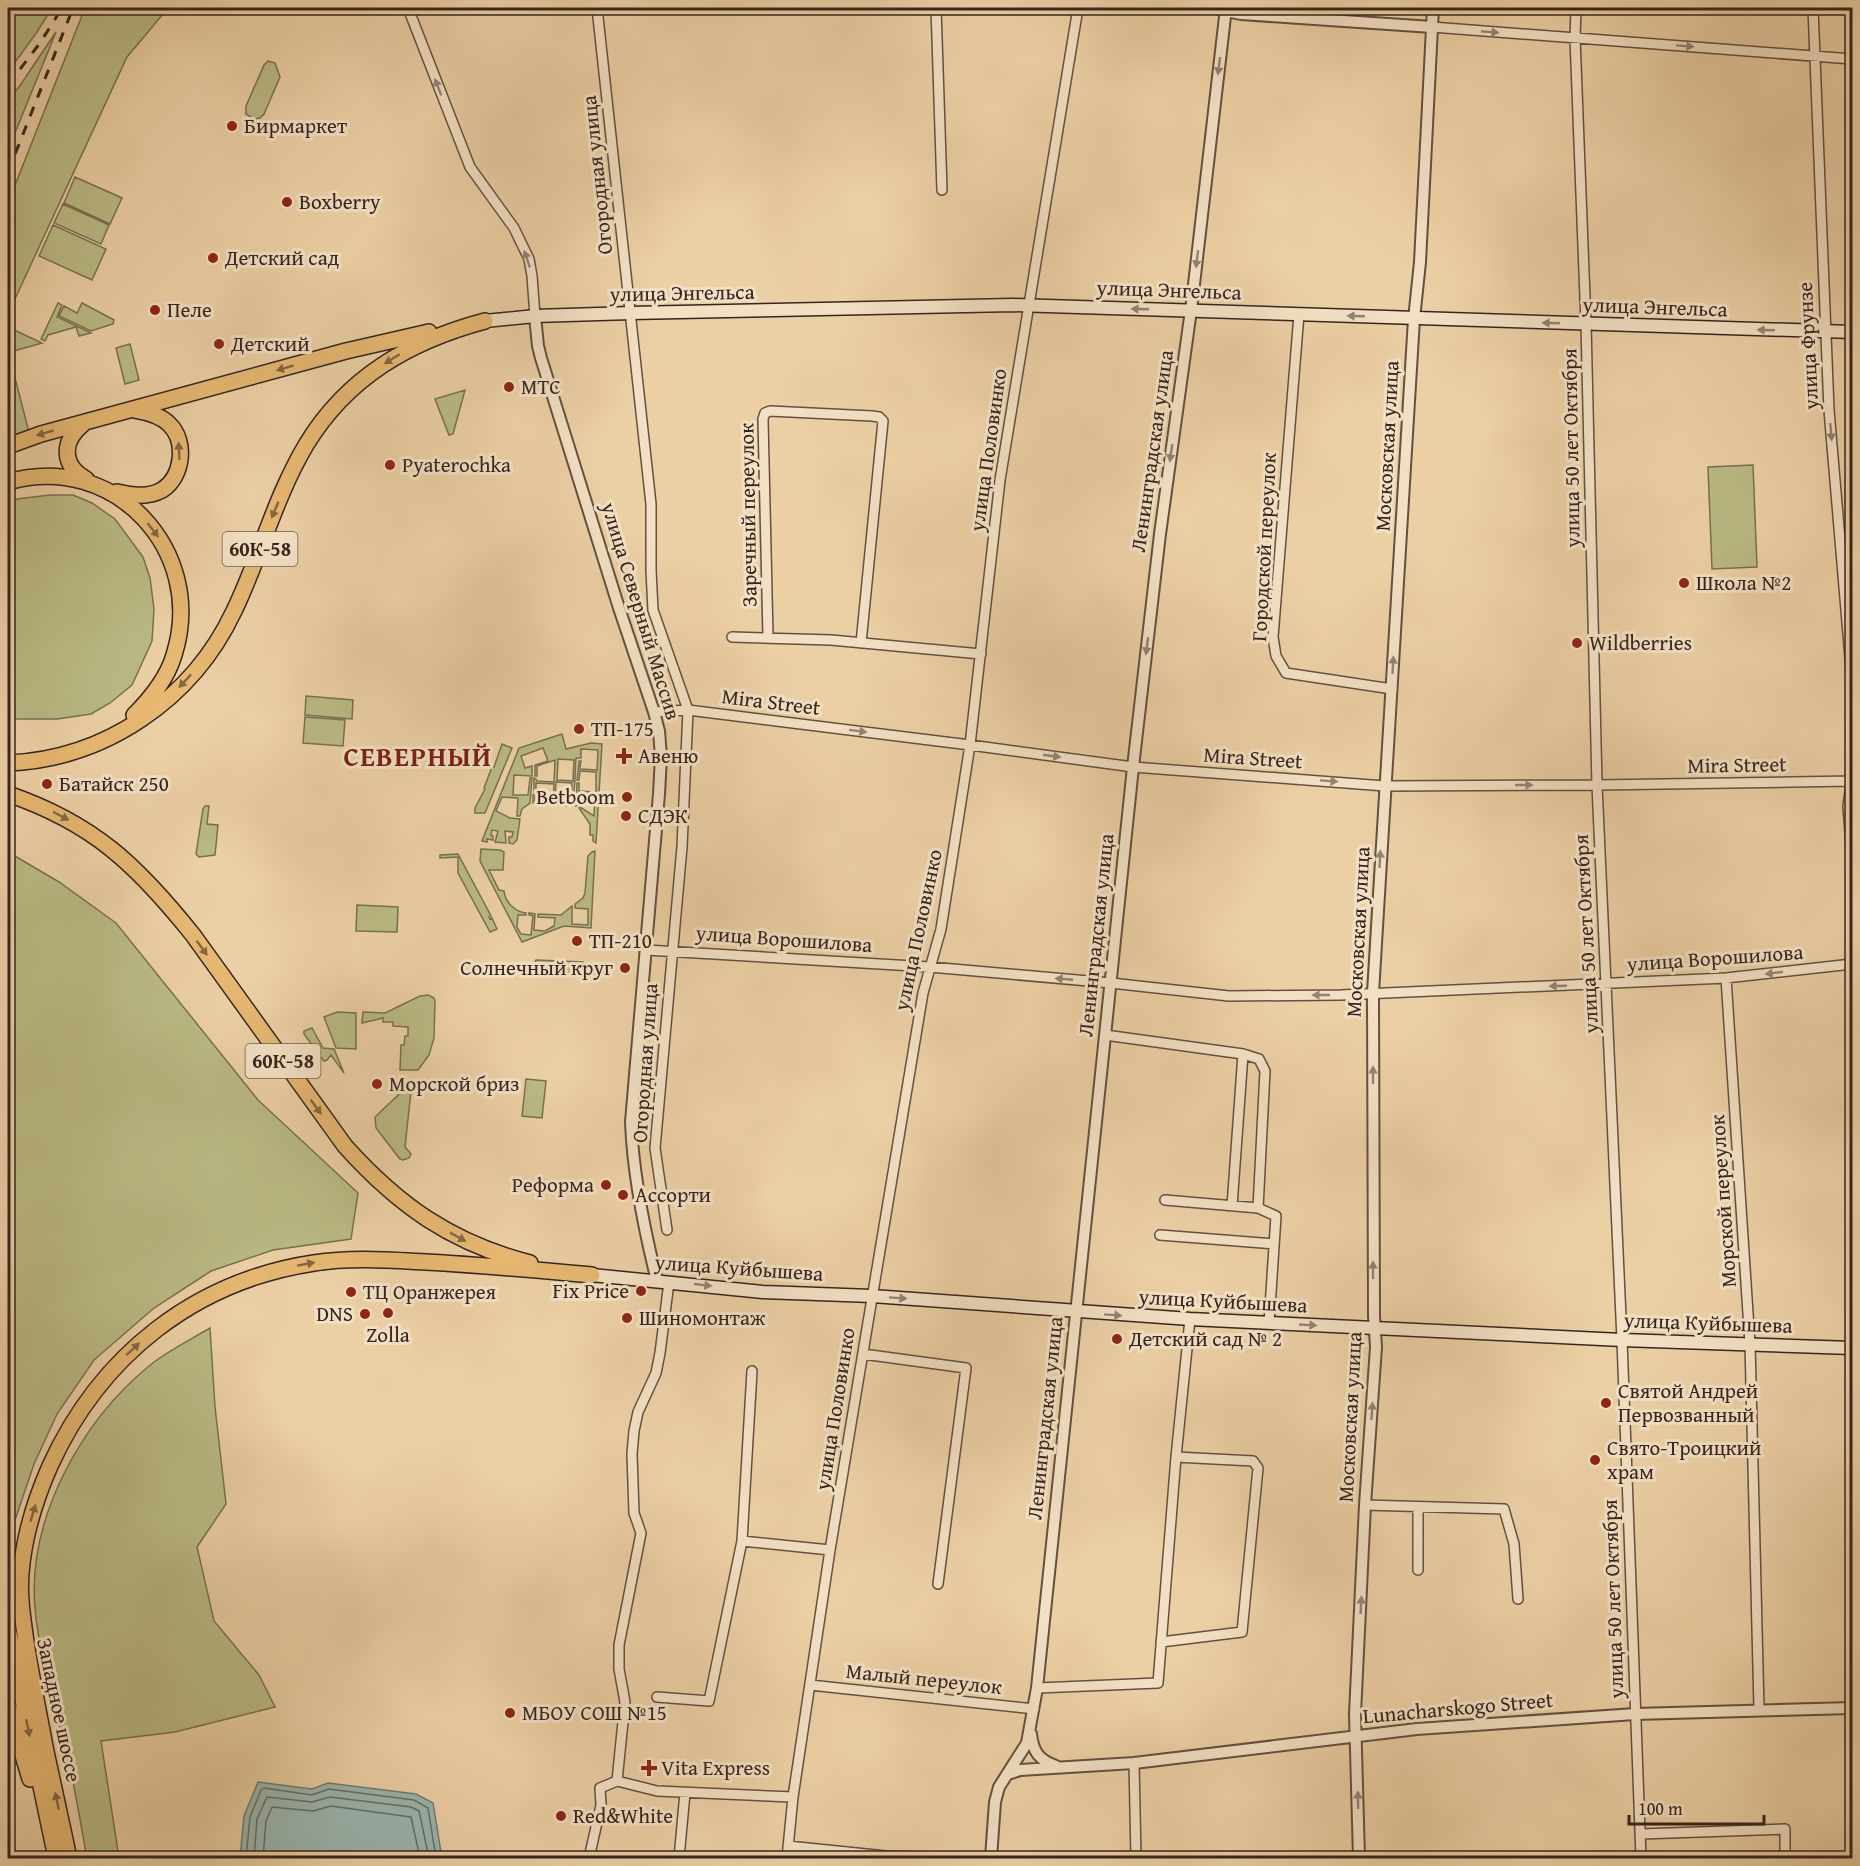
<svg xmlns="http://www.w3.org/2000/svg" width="1860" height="1866" font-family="'Gentium Book Plus',serif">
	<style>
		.green { fill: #baba84; stroke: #787052; stroke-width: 1.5 }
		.water { fill: #9ab5af; stroke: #727b75; stroke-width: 1.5 }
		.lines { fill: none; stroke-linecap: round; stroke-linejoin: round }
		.shore { stroke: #686d67; stroke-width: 1.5 }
		.minor-casing { stroke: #645040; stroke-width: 12 }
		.tertiary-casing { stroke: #645040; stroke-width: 14 }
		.secondary-casing { stroke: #36251f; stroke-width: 15 }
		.trunk-casing { stroke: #36251f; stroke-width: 18 }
		.minor { stroke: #f3e0c4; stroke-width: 9 }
		.tertiary { stroke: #f3e0c4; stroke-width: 10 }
		.secondary { stroke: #f3e0c4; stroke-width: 12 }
		.trunk { stroke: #e6b872; stroke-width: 15 }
		.rail { stroke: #36251f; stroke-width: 3; stroke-dasharray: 10 10; stroke-linecap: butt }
		.oneway { fill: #948272 }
		.oneway2 { fill: #856744 }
		.poi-dot { fill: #8f2418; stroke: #f3e0c4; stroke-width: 2 }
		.labels { text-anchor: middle; stroke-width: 6; stroke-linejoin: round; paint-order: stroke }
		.shield { fill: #f3e0c4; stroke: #6f5d50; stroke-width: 1.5 }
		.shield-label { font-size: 20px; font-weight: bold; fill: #36251f }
		.poi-label { font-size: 21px; fill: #36251f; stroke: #f3e0c4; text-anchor: start }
		.street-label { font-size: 21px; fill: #36251f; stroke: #f3e0c4 }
		.district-label { font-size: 27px; font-weight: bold; letter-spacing: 1.5px; fill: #7a1f14; stroke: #f3e0c4 }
	</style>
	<rect width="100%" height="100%" fill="#ecd0a5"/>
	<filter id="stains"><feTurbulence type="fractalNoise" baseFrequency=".00333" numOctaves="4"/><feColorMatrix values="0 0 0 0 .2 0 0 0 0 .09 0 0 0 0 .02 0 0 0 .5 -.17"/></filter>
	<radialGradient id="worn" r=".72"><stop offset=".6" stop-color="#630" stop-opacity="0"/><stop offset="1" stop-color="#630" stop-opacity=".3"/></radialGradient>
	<path class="green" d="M8,8H52L37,32L8,72Z
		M85,8H168L127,57L8,314V203Z
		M56,32L8,150V151V100L19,87Z
		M268,61L275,63L280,77L264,114L260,118L254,119L246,114V106L264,65Z
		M75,177L122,198L110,224L64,203Z
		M63,204L109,225L101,244L54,223Z
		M53,225L106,249L92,280L39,256Z
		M58,303L62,305L57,317L91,333L79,336L76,327L48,335L45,341L41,339Z
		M82,303L114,320L113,324L91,331L59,316L64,306L77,313Z
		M8,327L42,343L10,352L8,344Z
		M130,344L139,380L125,384L116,348Z
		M8,351L29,432L8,439Z
		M465,390L453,434L449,435L435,399Z
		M1753,465L1757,567L1712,569L1708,467Z
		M50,495H73L92,503L115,519L143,557L150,578L154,609L152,641L132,685L110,703L91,714L57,719H8V505L17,499Z
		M306,696L353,700L352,719L305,715Z
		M305,717L345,720L343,746L303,743Z
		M562,734L566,749L591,743L602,744L596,843L593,841V835H590V824L579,808L580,807L594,816L595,794L579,793L578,805L576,806L577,783H579V791L596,792V772L580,771L579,780H577L579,761H581L580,769L597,770L598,750L581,749V758H576L575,779H573L574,760L558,759L557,780L575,781L573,801H571L572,783L556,782L555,802L573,804V806L533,803V795H535V801L553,802L554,784L536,783V793H534V778L536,779L537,781L554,782L555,760L537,766V776H535V765L548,761L543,748L521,756L525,768L532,766V776L514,775L513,795H528L530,778H532L530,803L522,809L520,816H517L518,798L502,797L496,811L510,818L520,819L517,840L513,844L509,843V837H512L513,832L505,831L506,843L495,842L498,831L492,830L491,835L493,836V840L487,839V842L482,841L519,748Z
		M502,744L512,748L485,813H475V808L485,789L484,788L492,767H494Z
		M205,806H209L207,824L218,825L215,855L199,857L196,854L203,809Z
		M481,849L500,850L504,852L503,870H489L499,890L504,891C505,902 515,912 526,913V915H518L517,927L521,934L531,935L533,916L529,915V913L535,914L534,930L545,931L554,926L555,918L538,917V914L561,915L572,906V924L588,925V909L575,908V904L583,898L585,893L588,856L592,852L595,851L591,928L564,926L522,942L480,861Z
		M8,852L59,882L116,923L258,1100L358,1193L351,1239L273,1250L211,1271L154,1308L94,1360L57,1414L34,1464L13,1526L8,1499Z
		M458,854L491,916L489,917L490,919L492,918L497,929L490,932L458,873V857L440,858V855Z
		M357,905L398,907L397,932L356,931Z
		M536,960L583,962L588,970L601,971V975H593L591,973L580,975L578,972H575L573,974L560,973L555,970L552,972H547L545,969L539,971L531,970Z
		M428,995L434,998L435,1001L434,1038L429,1055L418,1070H400L401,1045H404L405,1036H408V1027L393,1026V1022H383V1018L362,1023L363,1012L385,1013L420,996Z
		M337,1012L356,1013V1049L336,1048L324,1017Z
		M312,1028L323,1048L334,1049L344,1073L331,1055L327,1060L324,1061L304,1034V1031Z
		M526,1079L546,1081L542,1118L522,1116Z
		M412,1082L405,1147L411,1154L409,1158L403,1160L400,1159L376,1128L375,1117Z
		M210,1328L215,1407L226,1504L197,1547L214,1621L259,1675L275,1707L175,1732L101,1741L119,1858H87C81,1826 76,1792 68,1760C56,1710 40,1660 35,1609C27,1519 81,1422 149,1366C167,1351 190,1340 210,1328Z"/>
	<path class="water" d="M258,1782L312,1789L328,1783L416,1794L433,1803L442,1858H240L244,1816Z"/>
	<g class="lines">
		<path class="shore" d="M246,1858L250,1817L261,1790L264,1788L312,1795L329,1789L414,1800L428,1808L436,1858
			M254,1858L257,1819L267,1797L312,1802L330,1797L411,1807L419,1811L429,1858
			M263,1858L266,1821L272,1807L313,1811L331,1806L411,1817L420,1858"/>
		<defs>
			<path id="minor" d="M408,8L470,167L514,228L529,259L532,276L535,316
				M597,8L651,504V570L653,610L688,710L682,847L655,1148L667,1230
				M936,8L942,190
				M1209,8L1226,11
				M1576,8L1575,38L1586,324L1597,785L1622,1340L1641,1858
				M1813,8L1829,410L1852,681
				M1432,27L1852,59
				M1299,314L1273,637L1276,656L1286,673L1392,689
				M732,637L831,640L981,654
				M768,637L763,419L765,413L770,411L872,416L879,417L883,421L861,643
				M654,712L688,710L970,745L1133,767L1385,786L1597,785L1852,781
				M1852,779L1848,806L1852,859
				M646,950L930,967L1111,983L1229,996L1341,995L1726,978L1852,964
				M1726,978L1750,1344L1759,1709
				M1105,1035L1243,1054L1259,1059L1265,1071L1258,1208L1276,1216L1269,1323
				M1165,1200L1258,1208
				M1232,1206L1243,1054
				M1160,1235L1274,1244
				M863,1354L966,1368L938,1584
				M1365,1505L1504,1509L1514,1544L1518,1599
				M1418,1507V1570
				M742,1541L830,1550
				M1161,1642L1242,1632L1258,1468L1253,1461L1176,1457
				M810,1685L1034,1709
				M1037,1688L1158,1683L1176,1457L1190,1319
				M657,1697L709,1701L742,1541L752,1371
				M1134,1763L1136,1858
				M617,1781L625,1702L619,1669V1645L641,1533L634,1513L632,1454L634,1431L638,1412L656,1373L660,1353L669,1282
				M617,1781L657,1791L793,1797
				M1641,1834L1785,1829V1858
				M788,1846L886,1856L951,1858
				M589,1858L601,1805L600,1788L617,1781
				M679,1858L685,1793
				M787,1858L793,1797L830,1550L923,993L941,929L970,745L1000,480L1078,8"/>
			<path id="tertiary" d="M1226,11L1241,14L1432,27
				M535,316L538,346L541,358L619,608L654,712L659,731L661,757L659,794L631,1122C633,1176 644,1229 657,1281
				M1031,1734C1033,1752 1039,1760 1056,1766
				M1008,1774L1020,1770L1134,1763L1417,1729L1635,1714L1852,1708
				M991,1858L995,1802L999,1787L1027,1743L1037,1688L1133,767L1160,534L1191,310L1226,8
				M1359,1858L1355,1714L1365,1505L1376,1347L1374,1316L1373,993L1414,319L1420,262L1433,8"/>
			<path id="secondary" d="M485,321L535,316L631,313L1013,305L1852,332
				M592,1275L763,1292L872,1296L1190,1319L1622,1340L1852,1348"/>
			<path id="trunk" d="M83,424C62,441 61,465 86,479
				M8,446L41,434L346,351L429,332
				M8,482C114,451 207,551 174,655C167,679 151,698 134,715
				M117,492C131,495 148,498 162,490C183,477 187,441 169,424C160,415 147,412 135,410
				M8,763C105,759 192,700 234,611C260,557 275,497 306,445C347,377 410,341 485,321
				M8,794C93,823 137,865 193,935L345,1146C398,1205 451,1243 530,1263
				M8,1571L14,1600
				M8,1629L56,1858
				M8,1705L30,1779
				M45,1747L69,1858
				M47,1757C40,1719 32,1681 26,1642C23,1619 19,1597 21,1573C24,1536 35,1500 50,1466C100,1356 194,1281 314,1263C351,1257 389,1260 426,1262C481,1265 537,1270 592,1275"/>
		</defs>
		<use href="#minor" class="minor-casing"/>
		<use href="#tertiary" class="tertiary-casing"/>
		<use href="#secondary" class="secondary-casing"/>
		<use href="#trunk" class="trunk-casing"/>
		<use href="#minor" class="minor"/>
		<use href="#tertiary" class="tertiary"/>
		<use href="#secondary" class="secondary"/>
		<use href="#trunk" class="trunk"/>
		<path class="rail" d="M8,85L40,43L62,8
			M8,172L73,8"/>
	</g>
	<defs><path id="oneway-solid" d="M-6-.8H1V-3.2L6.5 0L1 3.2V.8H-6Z" transform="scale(1.5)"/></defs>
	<g class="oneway">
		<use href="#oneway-solid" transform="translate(1490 32) rotate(5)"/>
		<use href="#oneway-solid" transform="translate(1685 46) rotate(4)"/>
		<use href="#oneway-solid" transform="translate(1219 66) rotate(97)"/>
		<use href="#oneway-solid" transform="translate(438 87) rotate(-111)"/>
		<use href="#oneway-solid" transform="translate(527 259) rotate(-109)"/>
		<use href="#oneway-solid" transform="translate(1197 259) rotate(97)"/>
		<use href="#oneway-solid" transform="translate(1140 309) rotate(-178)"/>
		<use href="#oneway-solid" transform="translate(1356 316) rotate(-178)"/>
		<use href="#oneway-solid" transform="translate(1551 323) rotate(-178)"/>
		<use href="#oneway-solid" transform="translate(1766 330) rotate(-178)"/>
		<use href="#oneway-solid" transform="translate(1831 432) rotate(85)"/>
		<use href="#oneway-solid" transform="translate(1171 453) rotate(98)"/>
		<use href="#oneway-solid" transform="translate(1147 646) rotate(97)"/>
		<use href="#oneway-solid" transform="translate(1393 665) rotate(-87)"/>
		<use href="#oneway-solid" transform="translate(858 731) rotate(7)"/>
		<use href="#oneway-solid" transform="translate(1052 756) rotate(8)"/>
		<use href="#oneway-solid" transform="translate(1329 781) rotate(4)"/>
		<use href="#oneway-solid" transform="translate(1524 785)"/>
		<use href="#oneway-solid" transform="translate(1380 859) rotate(-87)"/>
		<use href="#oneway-solid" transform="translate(1774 973) rotate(173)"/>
		<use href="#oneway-solid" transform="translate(1064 979) rotate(-175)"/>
		<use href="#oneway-solid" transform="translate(1558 986) rotate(178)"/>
		<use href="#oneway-solid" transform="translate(1321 995) rotate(180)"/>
		<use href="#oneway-solid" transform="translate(1373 1075) rotate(-90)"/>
		<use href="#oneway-solid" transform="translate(1373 1270) rotate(-90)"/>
		<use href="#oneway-solid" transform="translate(703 1285) rotate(6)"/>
		<use href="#oneway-solid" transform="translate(898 1298) rotate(4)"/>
		<use href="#oneway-solid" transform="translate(1113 1315) rotate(4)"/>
		<use href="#oneway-solid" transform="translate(1308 1325) rotate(3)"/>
		<use href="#oneway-solid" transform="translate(1372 1411) rotate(-86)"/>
		<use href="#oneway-solid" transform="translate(1361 1605) rotate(-87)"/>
		<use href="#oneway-solid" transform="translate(1358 1800) rotate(-91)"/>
	</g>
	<g class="oneway2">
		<use href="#oneway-solid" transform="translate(392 359) rotate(148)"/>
		<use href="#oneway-solid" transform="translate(285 368) rotate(164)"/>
		<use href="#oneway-solid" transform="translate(45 433) rotate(164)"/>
		<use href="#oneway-solid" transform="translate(179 451) rotate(-93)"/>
		<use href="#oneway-solid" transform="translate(275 510) rotate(113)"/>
		<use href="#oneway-solid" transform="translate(153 530) rotate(52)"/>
		<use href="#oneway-solid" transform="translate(185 681) rotate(133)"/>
		<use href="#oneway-solid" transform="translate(61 816) rotate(28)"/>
		<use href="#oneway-solid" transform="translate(202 948) rotate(54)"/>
		<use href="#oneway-solid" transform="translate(316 1107) rotate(54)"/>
		<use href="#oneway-solid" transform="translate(458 1237) rotate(29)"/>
		<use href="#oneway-solid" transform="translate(306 1264) rotate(-10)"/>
		<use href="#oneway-solid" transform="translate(133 1349) rotate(-43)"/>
		<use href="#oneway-solid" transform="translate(33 1513) rotate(-73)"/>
		<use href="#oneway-solid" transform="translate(28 1728) rotate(78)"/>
		<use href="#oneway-solid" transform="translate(57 1801) rotate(-102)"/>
	</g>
	<g class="poi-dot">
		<circle cx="232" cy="126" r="6"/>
		<circle cx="287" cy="202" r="6"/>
		<circle cx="213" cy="258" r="6"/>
		<circle cx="155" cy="310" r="6"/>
		<circle cx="219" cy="344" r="6"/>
		<circle cx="509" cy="387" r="6"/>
		<circle cx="390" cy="465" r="6"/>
		<circle cx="1684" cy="583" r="6"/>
		<circle cx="1577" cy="643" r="6"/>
		<circle cx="579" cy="729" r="6"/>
		<path d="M621 747h6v6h6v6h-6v6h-6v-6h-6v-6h6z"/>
		<circle cx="47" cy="784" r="6"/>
		<circle cx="627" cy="797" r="6"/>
		<circle cx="626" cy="816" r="6"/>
		<circle cx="577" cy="941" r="6"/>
		<circle cx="625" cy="968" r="6"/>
		<circle cx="377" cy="1084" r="6"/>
		<circle cx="606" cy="1185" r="6"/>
		<circle cx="623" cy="1195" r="6"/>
		<circle cx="641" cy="1291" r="6"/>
		<circle cx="351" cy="1292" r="6"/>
		<circle cx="388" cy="1313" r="6"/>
		<circle cx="365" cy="1314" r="6"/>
		<circle cx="627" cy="1318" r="6"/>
		<circle cx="1117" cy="1339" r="6"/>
		<circle cx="1606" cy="1403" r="6"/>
		<circle cx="1595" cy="1460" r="6"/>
		<circle cx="510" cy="1713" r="6"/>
		<path d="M646 1759h6v6h6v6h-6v6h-6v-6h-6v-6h6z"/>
		<circle cx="561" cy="1816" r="6"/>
	</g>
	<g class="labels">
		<g class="shield">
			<rect x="222.5" y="532" width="75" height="34" rx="4.5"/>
			<rect x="245.5" y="1044" width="75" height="34" rx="4.5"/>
		</g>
		<g class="shield-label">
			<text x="260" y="556">60К-58</text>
			<text x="283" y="1068">60К-58</text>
		</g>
		<g class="poi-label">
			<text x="244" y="133">Бирмаркет</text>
			<text x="299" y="209">Boxberry</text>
			<text x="225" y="265">Детский сад</text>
			<text x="167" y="317">Пеле</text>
			<text x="231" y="351">Детский</text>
			<text x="521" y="394">МТС</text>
			<text x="402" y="472">Pyaterochka</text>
			<text x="1696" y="590">Школа №2</text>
			<text x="1589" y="650">Wildberries</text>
			<text x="591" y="736">ТП-175</text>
			<text x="638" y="763">Авеню</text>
			<text x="59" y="791">Батайск 250</text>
			<text x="615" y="804" text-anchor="end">Betboom</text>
			<text x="638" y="823">СДЭК</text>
			<text x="589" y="948">ТП-210</text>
			<text x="613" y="975" text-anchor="end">Солнечный круг</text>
			<text x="389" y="1091">Морской бриз</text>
			<text x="594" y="1192" text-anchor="end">Реформа</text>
			<text x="635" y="1202">Ассорти</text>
			<text x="629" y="1298" text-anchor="end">Fix Price</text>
			<text x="363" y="1299">ТЦ Оранжерея</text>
			<text x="353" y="1321" text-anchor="end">DNS</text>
			<text x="639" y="1325">Шиномонтаж</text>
			<text x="388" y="1342" text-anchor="middle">Zolla</text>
			<text x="1129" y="1346">Детский сад № 2</text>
			<text x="1618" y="1398">Святой Андрей<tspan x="1618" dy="24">Первозванный</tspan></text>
			<text x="1607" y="1455">Свято-Троицкий<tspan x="1607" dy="24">храм</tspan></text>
			<text x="522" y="1720">МБОУ СОШ №15</text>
			<text x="661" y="1775">Vita Express</text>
			<text x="573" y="1823">Red&amp;White</text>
		</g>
		<g class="street-label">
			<text transform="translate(597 175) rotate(-96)" y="7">Огородная улица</text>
			<text transform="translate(1169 290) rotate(2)" y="7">улица Энгельса</text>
			<text transform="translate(682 293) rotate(-1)" y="7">улица Энгельса</text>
			<text transform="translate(1655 307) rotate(2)" y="7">улица Энгельса</text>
			<text transform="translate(1808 346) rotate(-93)" y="7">улица Фрунзе</text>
			<text transform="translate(1387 446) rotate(-87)" y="7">Московская улица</text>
			<text transform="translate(1571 448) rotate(-91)" y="7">улица 50 лет Октября</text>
			<text transform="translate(988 450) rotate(-82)" y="7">улица Половинко</text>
			<text transform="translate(1152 451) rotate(-82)" y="7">Ленинградская улица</text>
			<text transform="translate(748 515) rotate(-91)" y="7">Заречный переулок</text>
			<text transform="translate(1264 547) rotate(-87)" y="7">Городской переулок</text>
			<text transform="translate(641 611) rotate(73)" y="7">улица Северный Массив</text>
			<text transform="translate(771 702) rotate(7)" y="7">Mira Street</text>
			<text transform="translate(1253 758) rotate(4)" y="7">Mira Street</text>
			<text transform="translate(1737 765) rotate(-1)" y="7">Mira Street</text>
			<text transform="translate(918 930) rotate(-78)" y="7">улица Половинко</text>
			<text transform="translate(1358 932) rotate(-87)" y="7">Московская улица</text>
			<text transform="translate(1586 934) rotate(-93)" y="7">улица 50 лет Октября</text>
			<text transform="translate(1096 935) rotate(-84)" y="7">Ленинградская улица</text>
			<text transform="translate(784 939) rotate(4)" y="7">улица Ворошилова</text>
			<text transform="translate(1715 958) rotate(-4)" y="7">улица Ворошилова</text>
			<text transform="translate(645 1063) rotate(-86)" y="7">Огородная улица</text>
			<text transform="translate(1723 1201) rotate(-94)" y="7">Морской переулок</text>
			<text transform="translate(739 1268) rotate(4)" y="7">улица Куйбышева</text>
			<text transform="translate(1223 1301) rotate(3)" y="7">улица Куйбышева</text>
			<text transform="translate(1708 1323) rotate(2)" y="7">улица Куйбышева</text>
			<text transform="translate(835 1409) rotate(-81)" y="7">улица Половинко</text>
			<text transform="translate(1350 1417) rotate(-87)" y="7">Московская улица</text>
			<text transform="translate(1045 1418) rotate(-84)" y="7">Ленинградская улица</text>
			<text transform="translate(1613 1599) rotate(-92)" y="7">улица 50 лет Октября</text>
			<text transform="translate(924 1679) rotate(6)" y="7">Малый переулок</text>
			<text transform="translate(1458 1708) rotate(-5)" y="7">Lunacharskogo Street</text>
			<text transform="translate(59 1710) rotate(78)" y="7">Западное шоссе</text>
		</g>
		<g class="district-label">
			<text x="418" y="766">СЕВЕРНЫЙ</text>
		</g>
	</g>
	<rect width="1860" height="1866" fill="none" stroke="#ecd0a5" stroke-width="30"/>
	<rect x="9" y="9" width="1842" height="1848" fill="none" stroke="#36251f" stroke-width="3"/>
	<rect x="15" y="15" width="1830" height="1836" fill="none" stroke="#36251f" stroke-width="1.5"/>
	<path d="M1629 1815v9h135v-9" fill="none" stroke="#36251f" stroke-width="3"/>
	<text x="1638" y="1815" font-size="18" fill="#36251f" stroke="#f3e0c4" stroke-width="4.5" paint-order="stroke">100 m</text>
	<rect width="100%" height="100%" filter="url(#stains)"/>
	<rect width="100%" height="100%" fill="url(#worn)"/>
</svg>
